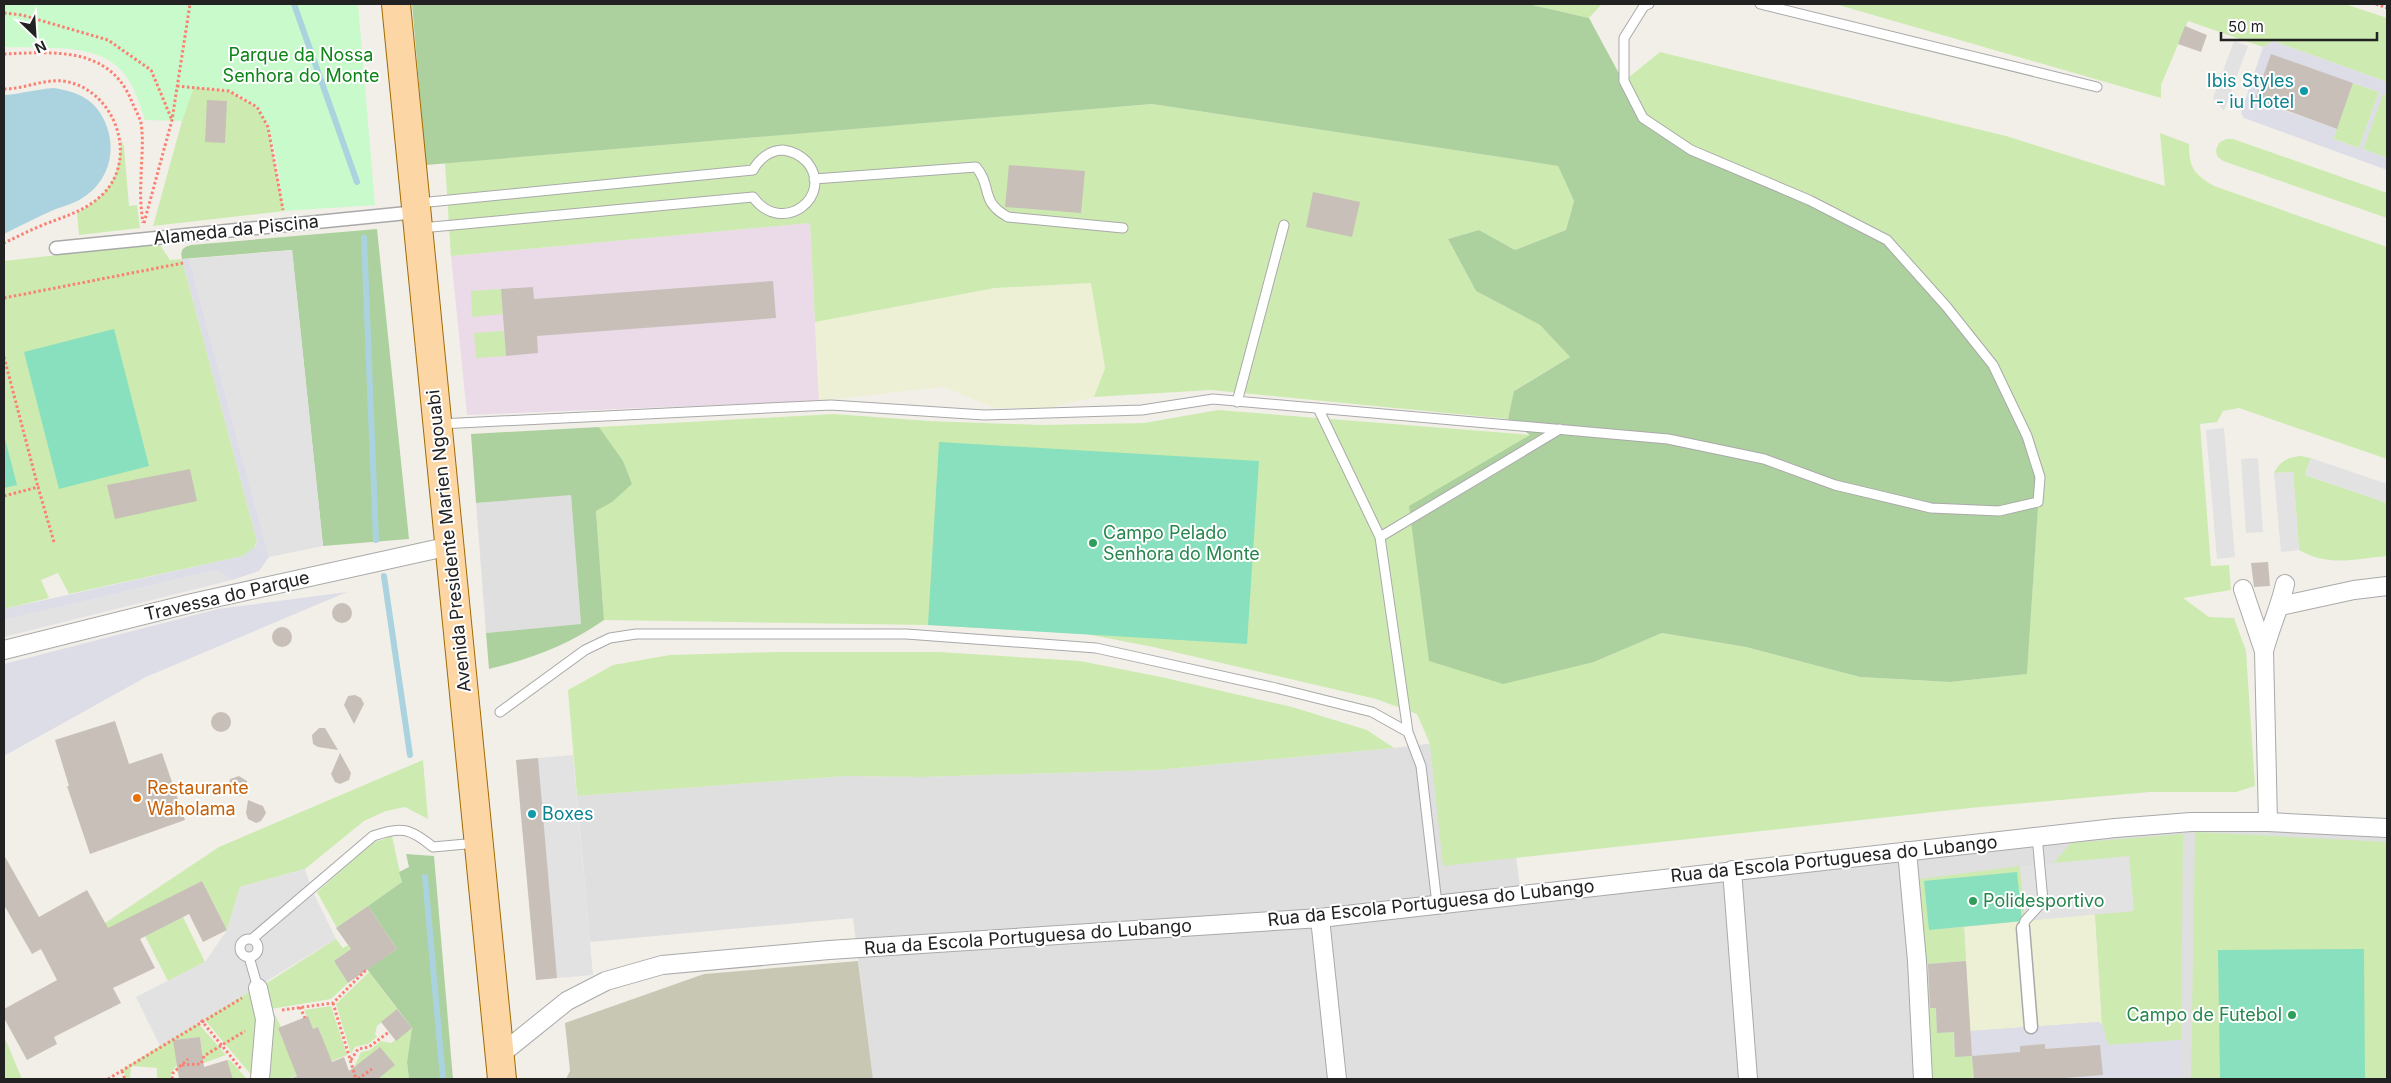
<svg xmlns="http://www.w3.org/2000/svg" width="2391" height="1083" font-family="Inter,sans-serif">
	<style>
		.residential { fill: #e0dfdf }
		.industrial { fill: #ebdbe8 }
		.construction { fill: #c7c7b4 }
		.farmland { fill: #eef0d5 }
		.grass { fill: #cdebb0 }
		.forest { fill: #add19e }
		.park { fill: #c8facc }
		.pitch { fill: #88e0be }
		.parking { fill: #e2e2e2 }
		.plaza { fill: #dddde8; fill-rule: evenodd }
		.water { fill: #aad3df }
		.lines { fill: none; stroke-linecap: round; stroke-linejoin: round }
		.stream { stroke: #aad3df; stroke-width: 6 }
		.building { fill: #c7bfb8 }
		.service-casing { stroke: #a9a9a9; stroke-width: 11 }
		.pedestrian-casing { stroke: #a9a9a9; stroke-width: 15 }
		.minor-casing { stroke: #a9a9a9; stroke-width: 20 }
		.primary-casing { stroke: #a06b00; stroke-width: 30 }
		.path { stroke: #fa8072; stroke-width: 3; stroke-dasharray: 2.5 2.5; stroke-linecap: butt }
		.service { stroke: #fff; stroke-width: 9 }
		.pedestrian { stroke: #fff; stroke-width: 12 }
		.minor { stroke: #fff; stroke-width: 18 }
		.primary { stroke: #fcd6a4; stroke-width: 28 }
		.culture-dot { fill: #0f9aa8; stroke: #fff; stroke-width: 2 }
		.leisure-dot { fill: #2e9e5b; stroke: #fff; stroke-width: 2 }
		.food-dot { fill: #e8710a; stroke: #fff; stroke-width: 2 }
		.labels { text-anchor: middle; stroke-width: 4; stroke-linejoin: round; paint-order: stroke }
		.park-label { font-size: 18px; fill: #0c8416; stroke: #fff }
		.culture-label { font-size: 18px; fill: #0d838f; stroke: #fff; text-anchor: end }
		.street-label { font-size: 18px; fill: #222; stroke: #fff }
		.leisure-label { font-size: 18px; fill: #27864d; stroke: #fff; text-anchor: start }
		.food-label { font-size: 18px; fill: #c56008; stroke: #fff; text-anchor: start }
	</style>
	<rect width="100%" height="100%" fill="#f2efe9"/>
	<path class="residential" d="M571,494L581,625L486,633L476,503Z
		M1500,735L1521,894L2115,828H2387V1079H873L853,918L590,942L577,796L846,776L921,777L1156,770L1394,748Z"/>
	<path class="industrial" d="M810,223L819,401L467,415L451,256Z"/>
	<path class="construction" d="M858,961L873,1079H566L570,1071L565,1023L704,974Z"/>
	<path class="farmland" d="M1092,283L1105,368L1094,397L1049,408H995L943,387L819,401L815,322L995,288Z
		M2095,914L2102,1024L2098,1022L1970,1031L1964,927Z"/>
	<path class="grass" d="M1528,4H1602L1589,18Z
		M1835,4H2345L2387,18V82L2273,41L2263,47L2188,21L2161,85V98Z
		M1660,52L2006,136L2165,186L2160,133L2189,144C2189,168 2194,174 2214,186L2387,247V459L2239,408L2223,411L2217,422L2200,424L2211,566L2229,565L2231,590L2183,598L2209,617L2234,618L2246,651L2255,786L2236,792H2150L1970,808L1443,866L1430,744L1417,714L1376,699L1153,647L1086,634L928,625L604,620L596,510L612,502L622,461L599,427L834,414L929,421L1041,425L1144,423L1218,410L1531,435L1594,662L1662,633L1746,647L1860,677L1950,682L2027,674L2038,502L1691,150L1643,118L1624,81Z
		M2353,83L2379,92L2359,148L2333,139Z
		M193,87L229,91L257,107L268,127L284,211L153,226L182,121Z
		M2383,93L2387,95V158L2363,149Z
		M1152,104L1558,166L1574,201L1566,230L1515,250L1479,230L1448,239L1476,291L1540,325L1570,357L1515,390L1508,419L1211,390L1094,397L1105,368L1091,283L995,288L815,322L810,223L451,256L445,163Z
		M121,139L124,147L129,206L137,205L140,228L79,235L77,213C109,196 121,175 121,139Z
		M2226,139H2233L2387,193V218L2223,161L2217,156L2216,150L2219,143Z
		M147,245H160L170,260L182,259L257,541L253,551L243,556L69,594L58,573L41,580L49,598L4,609V261Z
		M501,289L503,314L472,317L471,291Z
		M504,331L506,356L476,358L474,333Z
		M2301,456L2311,458L2305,475L2387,503V556C2356,559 2328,567 2299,550L2293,472L2274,473C2280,461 2288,457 2301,456Z
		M777,652H939L1080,661L1161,677L1292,707L1367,730L1394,748L1156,770L921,777L846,776L577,796L568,690L613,665L670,655Z
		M423,760L428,819L405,807L386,811L364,821L305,869L240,887L227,930L202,881L105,930L102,925L219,847Z
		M2195,832L2387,842V1079H2191Z
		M2183,834L2181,1040L2108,1045L2102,1024L2095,914L2134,911L2053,864L2071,843Z
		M392,836L402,882L337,928L317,892L372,843Z
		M2020,866L2025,921H2022L1929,930L1964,927L1966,961L1927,964L1930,1008H1936L1937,1033L1953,1032L1955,1057L1972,1056L1974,1079H1931L1920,879Z
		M183,917L205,962L168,981L145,936Z
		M336,939L343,948L348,945L351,949L334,961L348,983L331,999L271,1009L262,986Z
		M369,972L397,1009L377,1026L375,1034L377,1037L368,1044L355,1047L351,1054L336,1004Z
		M250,991L257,1014L252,1076L204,1019Z
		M331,1006L347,1055L288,1079H268L273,1015H275L281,1027L278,1028L286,1048L321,1034L318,1027L313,1029L304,1010Z
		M198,1023L226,1055L201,1064L203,1057L200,1037L174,1040L177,1065L172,1072L170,1079H157V1068L131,1066L130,1079H127L123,1070L129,1065Z
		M412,1028L407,1062L409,1079H377L379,1078L358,1076L355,1065L361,1052L370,1050L381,1041L391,1043Z
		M4,1036L22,1079H4Z
		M227,1060H230L247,1079H232Z"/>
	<path class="forest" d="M412,4H1528L1589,18L1643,118L1691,150L1887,240L1993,365L2040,477L2027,674L1950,682L1860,677L1746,647L1662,633L1594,662L1503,684L1429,661L1409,506L1530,435L1508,419L1514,391L1570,357L1540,325L1476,291L1448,239L1479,230L1515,250L1566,230L1574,201L1558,166L1152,104L426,165Z
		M377,229L409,539L323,546L292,250L182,259C180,250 183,247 191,245Z
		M599,427L623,461L632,484L612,502L596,511L604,620C567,646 533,658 489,669L486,633L581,624L571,495L476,503L471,434Z
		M406,854L434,856L453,1079H409L407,1062L412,1028L367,969L397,949L368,906L402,882L399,872L409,867Z"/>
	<path class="park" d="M4,4H358L375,205L284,211C277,170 277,105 229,91C218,88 205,88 194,87L182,121L145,120C139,102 133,82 119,68C92,42 39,49 4,47Z"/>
	<path class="pitch" d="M114,329L149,466L59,489L24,352Z
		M4,435L17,485L4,488Z
		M939,442L1259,461L1247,644L928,625Z
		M2017,872L2022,921L1929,930L1924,881Z
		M2364,949L2365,1079H2220L2218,950Z"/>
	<path class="parking" d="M2234,41L2248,46L2224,111L2213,98Z
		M292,250L323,546L269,557L189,259Z
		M2224,428L2235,557L2217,559L2206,430Z
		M2258,458L2263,532L2246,533L2241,459Z
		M2311,458L2387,484V503L2305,475Z
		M2293,472L2299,550L2281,552L2274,473Z
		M216,570L232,580L4,637V620Z
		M573,755L593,975L536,980L516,760Z
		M2129,856L2134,911L2025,921L2020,866Z
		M305,869L311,888L336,939L160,1046L136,997L205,962L227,930L240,887Z"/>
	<path class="plaza" d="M2273,41L2387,82V95L2383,94L2363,149L2387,158V170L2244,118L2241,113L2263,47ZM2271,55L2379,92L2359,148L2333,139L2337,129L2255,100Z
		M182,259H189L269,557L259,571L232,580L216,570L4,620V609L243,556L256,546L257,541Z
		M347,592L146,677L4,756V664L218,609Z
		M2098,1022L2102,1024L2108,1045L2181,1040V1079H2050L2102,1075L2100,1045L2045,1049V1044L2021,1046L2020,1052L1972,1056L1970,1031Z"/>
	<path class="water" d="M54,88C78,92 95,99 105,122C118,151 108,183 81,199C71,205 59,207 49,212C34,219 19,226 4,234V95C21,94 37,89 54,88Z"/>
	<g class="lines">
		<path class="stream" d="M294,4L357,182
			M364,238L376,540
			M384,576L410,755
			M425,877L443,1079"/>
	</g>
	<path class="building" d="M2185,26L2207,35L2201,52L2178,44Z
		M2271,54L2353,83L2337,129L2255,99Z
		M207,100L227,101L225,143L205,142Z
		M1009,165L1085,171L1081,213L1005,207Z
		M1313,192L1360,202L1352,237L1306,227Z
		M773,281L776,318L537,336L538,353L506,356L501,289L533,287L534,299Z
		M190,469L197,501L115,519L107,485Z
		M2268,562L2270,586L2254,587L2251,563Z
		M332 613a10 10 0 1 1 20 0a10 10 0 1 1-20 0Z
		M272 637a10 10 0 1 1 20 0a10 10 0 1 1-20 0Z
		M355,695L361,698L364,704L354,724L344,705L348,696Z
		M211 722a10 10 0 1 1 20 0a10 10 0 1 1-20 0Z
		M115,721L129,764L162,753L185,820L90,854L67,786H69L55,740Z
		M319,728H325L338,750L318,747L313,744L312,735Z
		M340,753L351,773L349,780L340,784L335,782L331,774Z
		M538,758L557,978L536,980L516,760Z
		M239,776L247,781L246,796L234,795L228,788L230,779Z
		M248,800L263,806L266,813L261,821L256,823L248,819L246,813Z
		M4,855L39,917L87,890L108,928L202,881L227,930L203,942L189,914L140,939L155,968L113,988L121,1003L54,1037L57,1044L27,1060L4,1018V1009L57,980L41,949L32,954L4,905Z
		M368,906L397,949L348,983L334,961L351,949L336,928Z
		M1966,961L1972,1056L1955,1057L1954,1032L1937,1033L1936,1008H1930L1928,964Z
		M397,1009L412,1028L396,1041L381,1022Z
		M308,1016L313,1029L318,1027L332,1062L344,1057L349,1071L380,1047L395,1065L378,1079H290L297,1076L278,1028Z
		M200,1037L204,1067L227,1060L233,1079H179L173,1040Z
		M2045,1044V1049L2100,1045L2103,1075L2050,1079H1974L1972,1056L2020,1052V1046Z"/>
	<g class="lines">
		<defs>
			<path id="service" d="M1760,4L2097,87
				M814,179L976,167C993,187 979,201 1008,217L1123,228
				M419,203L753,170C759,159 770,150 783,150C792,151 801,156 807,162C835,196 782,237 753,197L421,228
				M1237,402L1284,225
				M1318,408L1380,537L1560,429
				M439,424L831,405L984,415L1142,410L1213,399L1668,439L1764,459L1835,485L1931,508L1999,511L2038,502L2040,477L2027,436L1993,365L1946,306L1887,240L1809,200L1691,150L1643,118L1624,81V38L1644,6L1649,4
				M1380,537L1408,732L1421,766L1437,904
				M500,712L585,650L610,638L636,634H906L1096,648L1276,688L1372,712L1408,732
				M2023,928L2025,921L2043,901L2037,836
				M252,939L373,836C401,826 410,828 433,847L477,843
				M240 948a9 9 0 1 1 18 0a9 9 0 1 1-18 0Z
				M249,957L258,988"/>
			<path id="pedestrian" d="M56,248L417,212
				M2023,928L2031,1027"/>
			<path id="minor" d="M2243,589L2264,651
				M2280,606L2354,590L2387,586
				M4,650L192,603L450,546
				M2268,822L2264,651C2270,628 2280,607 2285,584
				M1907,851L1917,961L1923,1079
				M1732,870L1748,1079
				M1320,918L1337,1079
				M258,988L265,1019L260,1079
				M500,1055L567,1001L606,981L662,965L829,950L1320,918L2115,828L2191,822H2268L2387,828"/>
			<path id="primary" d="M396,4L502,1079"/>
		</defs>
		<use href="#service" class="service-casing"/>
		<use href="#pedestrian" class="pedestrian-casing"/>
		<use href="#minor" class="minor-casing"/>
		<use href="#primary" class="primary-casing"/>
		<path class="path" d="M2376,4L2387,8
			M4,13L22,15L108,40L151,70L172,120
			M4,54C54,52 110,46 132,102C135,109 139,116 141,123C144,142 141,162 141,181C140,195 141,209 143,223
			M177,86L229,91L257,107L268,127L283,210
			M4,89C24,89 43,79 63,81C115,88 140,159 102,195C83,213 61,217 38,227C26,232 15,238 4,243
			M144,223L172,120L190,4
			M4,298L183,263
			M4,357L38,487
			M4,496L38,487L54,542
			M333,1003L356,1079
			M300,1007L305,1018
			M282,1010L333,1003L367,969
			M201,1020L241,1069
			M351,1060L358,1049L369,1047L389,1032
			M182,1065L201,1064L204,1056L245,1031
			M122,1071L125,1079
			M108,1079L242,998
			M172,1079L173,1073L188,1059
			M358,1079L372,1069"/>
		<use href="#service" class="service"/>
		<use href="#pedestrian" class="pedestrian"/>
		<use href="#minor" class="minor"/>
		<use href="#primary" class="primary"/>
	</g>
	<g class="culture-dot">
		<circle cx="2304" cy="91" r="5"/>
		<circle cx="532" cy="814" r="5"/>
	</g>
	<g class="leisure-dot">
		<circle cx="1093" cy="543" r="5"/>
		<circle cx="1973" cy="901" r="5"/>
		<circle cx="2292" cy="1015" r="5"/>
	</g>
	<circle class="food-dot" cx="137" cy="798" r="5"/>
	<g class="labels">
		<g class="park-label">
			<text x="301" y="61">Parque da Nossa<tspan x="301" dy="21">Senhora do Monte</tspan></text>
		</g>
		<g class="culture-label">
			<text x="2294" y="87">Ibis Styles<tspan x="2294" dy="21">- iu Hotel</tspan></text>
			<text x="542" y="820" text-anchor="start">Boxes</text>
		</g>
		<g class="street-label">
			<text transform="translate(236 230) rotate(-6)" y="6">Alameda da Piscina</text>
			<text transform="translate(449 541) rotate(-96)" y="6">Avenida Presidente Marien Ngouabi</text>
			<text transform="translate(227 596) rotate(-13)" y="6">Travessa do Parque</text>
			<text transform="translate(1834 859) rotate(-6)" y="6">Rua da Escola Portuguesa do Lubango</text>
			<text transform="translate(1431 903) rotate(-6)" y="6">Rua da Escola Portuguesa do Lubango</text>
			<text transform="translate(1028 937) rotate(-4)" y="6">Rua da Escola Portuguesa do Lubango</text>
		</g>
		<g class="leisure-label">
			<text x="1103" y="539">Campo Pelado<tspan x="1103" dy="21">Senhora do Monte</tspan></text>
			<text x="1983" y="907">Polidesportivo</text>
			<text x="2282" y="1021" text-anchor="end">Campo de Futebol</text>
		</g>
		<g class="food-label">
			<text x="147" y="794">Restaurante<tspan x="147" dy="21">Waholama</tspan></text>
		</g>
	</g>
	<rect width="2391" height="1083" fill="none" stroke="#222222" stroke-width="10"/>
	<g transform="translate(35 35) rotate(155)" stroke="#ffffff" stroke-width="4" paint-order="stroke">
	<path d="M0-4L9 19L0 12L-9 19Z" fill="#222222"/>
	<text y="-8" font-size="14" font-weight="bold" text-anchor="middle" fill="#222222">N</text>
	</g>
	<path d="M2221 32v8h156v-8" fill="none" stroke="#222222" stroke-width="2.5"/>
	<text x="2228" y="32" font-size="15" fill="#222222" stroke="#ffffff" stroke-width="4" paint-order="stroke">50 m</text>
</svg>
